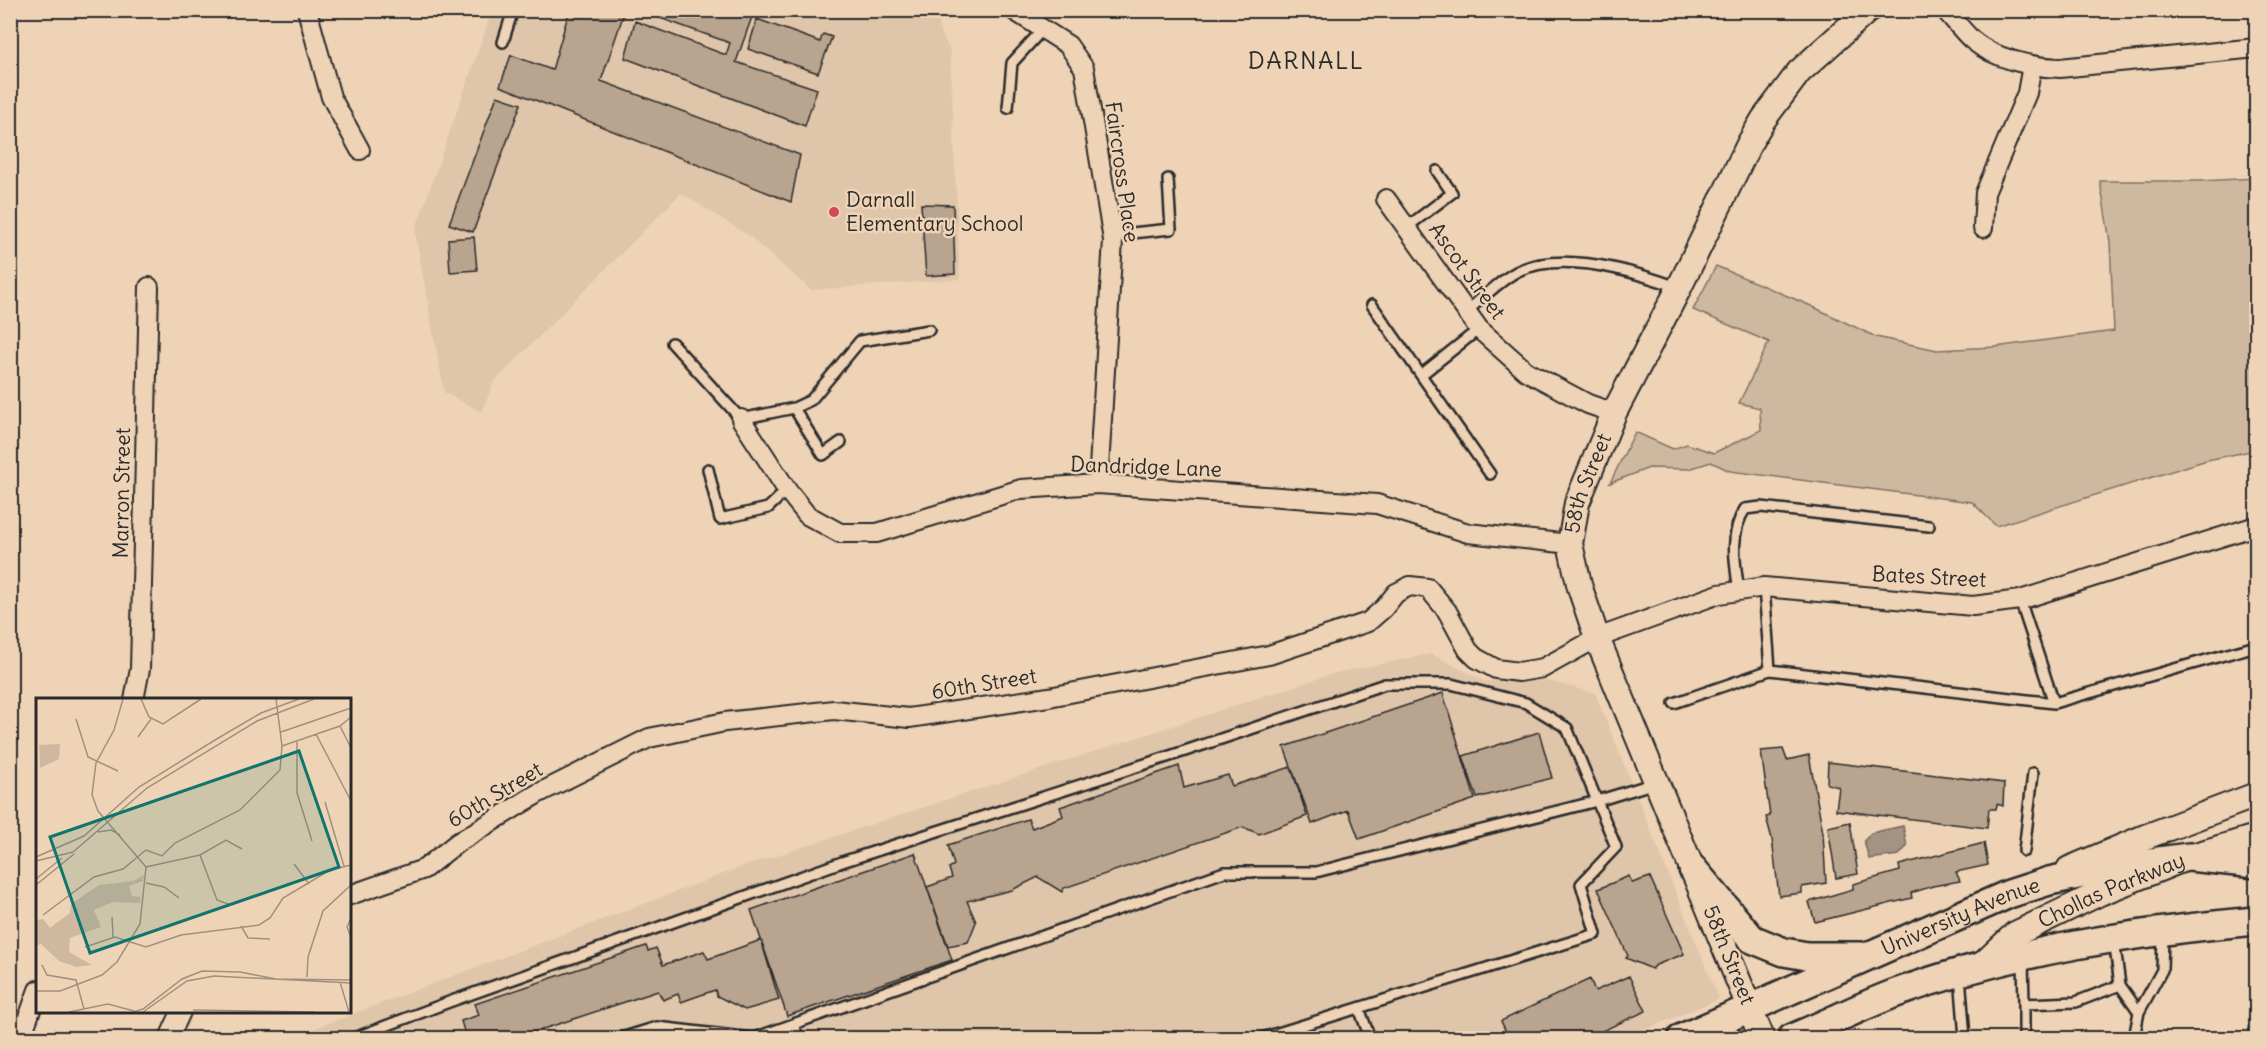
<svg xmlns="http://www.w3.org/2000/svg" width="2267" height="1049" font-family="Delius,sans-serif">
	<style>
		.built { fill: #dfc5aa }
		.green { fill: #cfb8a0; stroke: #7d7266; stroke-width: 1.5 }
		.water { fill: #a49381; stroke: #74695f; stroke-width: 1.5 }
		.building { fill: #b9a48f; stroke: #2b2b2b; stroke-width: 1.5 }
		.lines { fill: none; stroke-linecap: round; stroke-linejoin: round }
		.lane-casing { stroke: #2b2b2b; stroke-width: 14 }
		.street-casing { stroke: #2b2b2b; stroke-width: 22 }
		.secondary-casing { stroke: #2b2b2b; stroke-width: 28 }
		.primary-casing { stroke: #2b2b2b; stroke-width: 32 }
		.lane { stroke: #efd3b6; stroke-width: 9 }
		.street { stroke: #efd3b6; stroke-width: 18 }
		.secondary { stroke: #efd3b6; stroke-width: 24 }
		.primary { stroke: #efd3b6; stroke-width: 27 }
		.poi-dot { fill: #d1495b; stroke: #efd3b6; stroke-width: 2 }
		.labels { text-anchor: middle; stroke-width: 5; stroke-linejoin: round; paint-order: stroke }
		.street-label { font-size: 21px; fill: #2b2b2b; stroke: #efd3b6 }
		.poi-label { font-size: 21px; fill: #2b2b2b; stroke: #efd3b6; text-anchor: start }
		.quarter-label { font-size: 24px; letter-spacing: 1.5px; fill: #2b2b2b; stroke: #efd3b6 }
		.inset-road { fill: none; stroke: #a1907e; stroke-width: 1.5 }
		.view { fill: #0f766e; fill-opacity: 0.15; stroke: #0f766e; stroke-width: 3 }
		.inset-edge { fill: none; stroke: #2b2b2b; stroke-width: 3 }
	</style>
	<rect width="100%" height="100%" fill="#efd3b6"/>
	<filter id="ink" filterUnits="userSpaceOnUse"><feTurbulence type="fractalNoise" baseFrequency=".0167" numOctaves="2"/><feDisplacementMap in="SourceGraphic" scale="12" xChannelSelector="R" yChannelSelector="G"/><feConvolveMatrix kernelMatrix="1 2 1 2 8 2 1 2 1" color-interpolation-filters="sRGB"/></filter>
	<g filter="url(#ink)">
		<path class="built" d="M492,11H937L940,32L950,50L960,279L811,290L749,236L681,193L494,382L482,412L444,392L415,231Z
			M1431,654L1484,681L1544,680L1595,693L1719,999L1625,1038H289L747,865L1335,673Z"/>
		<path class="green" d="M2256,178V450L2207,460L1996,526L1972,502L1730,471L1711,462L1689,469L1649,468L1610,483L1635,432L1673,449L1687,444L1714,453L1761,430L1760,408L1739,403L1769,342L1693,310L1716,266L1809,305L1876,337L1937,350L1995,347L2114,331L2110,242L2100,181H2201Z"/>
		<path class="water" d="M1903,826L1907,846L1899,855L1869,859L1864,841L1871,833Z"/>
		<path class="building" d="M565,10H625L601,81L800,155L791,202L500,86L511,55L552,70L569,12Z
			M647,10H744L753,14L736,62L817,89L805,126L625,58L635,21L726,55L730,43L646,13Z
			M793,10H822V11L793,14Z
			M757,19L820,42L823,34L832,37L818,73L748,49Z
			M497,96L521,104L473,232L449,224Z
			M921,204L953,205L955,274L926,276Z
			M474,237L477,270L450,272L448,239Z
			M1443,693L1475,799L1359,839L1348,810L1312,824L1284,747Z
			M1539,732L1552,778L1477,798L1463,756Z
			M1783,749L1787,760L1809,755L1823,833L1826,883L1802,887V893L1779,896L1772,839L1766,817L1770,816L1761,751Z
			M1828,762L2004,783L2003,806L1997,804L1996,809H1989L1987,828L1836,810L1839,787L1827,784Z
			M1179,766L1184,788L1228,775L1232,786L1291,767L1307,816L1259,834L1243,827L1064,888L1062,892L1038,877L1012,890L967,901L976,922L968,942L948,946L927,887L952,878L949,868L954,865L948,845L1028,819L1032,828L1063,816L1060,807Z
			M1850,822L1858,874L1836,878L1828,827Z
			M1984,843L1988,865L1956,872L1960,881L1933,886L1911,893L1912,898L1815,922L1809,902L1853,889V884L1900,871L1899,865Z
			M915,853L952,960L787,1016L751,910Z
			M1629,876L1632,883L1650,877L1684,954L1656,965L1652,969L1626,958L1628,956L1598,889Z
			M761,940L779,1000L745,1010L717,996L715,990L681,1002L678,994L663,1000L658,991L516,1038H466L461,1021L479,1015L475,1004L646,946L648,951L656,948L663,965L704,951L708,959Z
			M1629,976L1646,1011L1587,1038H1509L1501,1021L1590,979L1595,991Z"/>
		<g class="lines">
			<defs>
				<path id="lane" d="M503,42L513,10
					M1008,108L1012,63L1043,29
					M1407,227L1452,193L1437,171
					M1112,235L1171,229L1168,179
					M1372,305L1490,474
					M1467,311C1483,298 1500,280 1518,271C1563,250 1633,271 1677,287
					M672,343L741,419L794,408L823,455L841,442
					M1421,375L1479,329
					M794,408L811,400L860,341L929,330
					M708,469L720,519L768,508L787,490
					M1764,587L1770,670L2054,703L2256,646
					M1739,591C1735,564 1729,533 1745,509L1761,507L1929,526
					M2020,600L2054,703
					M1674,703L1770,670
					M2024,851L2033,773
					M2114,940L2120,985L2139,1012
					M2023,960L2024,1004
					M1960,976L1965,1038
					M1359,1008L1370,1038
					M794,1024L798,1038
					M354,1038L449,1002L842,862L1170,756L1385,684H1451L1526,703L1567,728L1616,847L1581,884L1596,934L1262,1038
					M621,1038L657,1027L752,1038
					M754,1038L1224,872H1316L1597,801L1655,783
					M2024,1038V1004L2076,1002L2120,985
					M2134,1038L2139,1012L2162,970L2163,935"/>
				<path id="street" d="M307,10L331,97L360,150
					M1013,10L1068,45L1084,68L1113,240L1098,484
					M1945,10C1954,20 1962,30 1971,39C1994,59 2031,67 2060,68L2256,48
					M1386,199L1479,329L1526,371L1588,404L1614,413
					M1983,228L1985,193L2027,93L2032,65
					M741,419L787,490L807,515L840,533H877L1021,489L1098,484L1377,504L1468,533L1570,544
					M134,700L140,669L149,287
					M350,895L424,869L457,843L537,794L649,738L725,722L834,710L909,718L1049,697L1269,655L1368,622L1384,608L1396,593L1410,586L1428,588L1447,611L1468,650L1476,658L1496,669L1519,672L1543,668L1597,638L1719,594L1764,587L1973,606L2020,600L2256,526
					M21,1038L38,990
					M169,1038L181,1012"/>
				<g id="secondary">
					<path d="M2069,869L2145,837L2256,795"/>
					<path id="s1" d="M1980,967L2015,934L2100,893L2189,857L2256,837"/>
					<path id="s2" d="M1762,1038L1597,638L1580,588L1570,544L1577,503L1614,413L1679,288L1750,142L1763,120L1799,72L1868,10"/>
				</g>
				<g id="primary">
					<path d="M1693,869L1752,939L1784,952L1807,956H1861"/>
					<path id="s3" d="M1682,1038L2009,894L2049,881L2121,866L2189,857L2256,864"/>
					<path d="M1792,1038C1827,1024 1861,1006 1896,993C2011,951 2135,932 2256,921"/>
				</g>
			</defs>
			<use href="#lane" class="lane-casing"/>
			<use href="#street" class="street-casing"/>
			<use href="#secondary" class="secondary-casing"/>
			<use href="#primary" class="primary-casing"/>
			<use href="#lane" class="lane"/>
			<use href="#street" class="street"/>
			<use href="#secondary" class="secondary"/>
			<use href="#primary" class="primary"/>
		</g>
	</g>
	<circle class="poi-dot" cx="834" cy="212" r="6"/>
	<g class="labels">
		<g class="street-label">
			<text transform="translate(1122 172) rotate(82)" y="7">Faircross Place</text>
			<text transform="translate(1467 271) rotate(54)" y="7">Ascot Street</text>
			<text transform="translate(1146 467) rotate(2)" y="7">Dandridge Lane</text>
			<text dy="7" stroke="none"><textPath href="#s2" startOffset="594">58th Street</textPath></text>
			<text transform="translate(122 493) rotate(-89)" y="7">Marron Street</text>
			<text transform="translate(1929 577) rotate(3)" y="7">Bates Street</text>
			<text transform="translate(984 684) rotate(-9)" y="7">60th Street</text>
			<text transform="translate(495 795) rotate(-31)" y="7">60th Street</text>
			<text dy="7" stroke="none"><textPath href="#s1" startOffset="154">Chollas Parkway</textPath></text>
			<text dy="7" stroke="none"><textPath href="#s3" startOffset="304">University Avenue</textPath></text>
			<text transform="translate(1729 955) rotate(68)" y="7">58th Street</text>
		</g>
		<g class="poi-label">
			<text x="846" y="207">Darnall<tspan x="846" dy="24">Elementary School</tspan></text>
		</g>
		<g class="quarter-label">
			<text x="1306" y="69">DARNALL</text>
		</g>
	</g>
	<g transform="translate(36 698)">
		<rect width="315" height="315" fill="#efd3b6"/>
		<path d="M24,46L23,61L4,70L3,47ZM108,177L107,183L93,188L96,198L105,199L104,205L77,204L58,212L65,229L34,240L33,254L56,267L40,269L23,263L5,246L0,248V222L7,221L14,230L34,215L35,206L63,187L97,183Z" fill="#cfb8a0"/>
		<path class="inset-road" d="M105,1L113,19L127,26L165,1M40,21L52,59L82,73M304,28L315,50M245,34L315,10M280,36L315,103M102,39L115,21M261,42V95L276,143M246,48L304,28L315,19M289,104L308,168M62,134L75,132L84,137M164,157L181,202L195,207M0,159L48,138L103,89L179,42L225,15L263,1M0,163L37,154L111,90L221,23L278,1M258,166L273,186M110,169L164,157L190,142L206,151M0,181L26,160M110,185L128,189L143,200M0,187L38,156M7,217L58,179L87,171L110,152L126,158L139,145L204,112L244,72L246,48L240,1M76,219L77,239M315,220L311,229L315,239M205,228L212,240L234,241M49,249L79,239L110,249L145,237L223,227L234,220L247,200L294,172L315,167M6,267L11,277L40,282L48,311M271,279L272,259L287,213L315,187M304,284L313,314M0,293H24L66,277L81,264L104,226L110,169L62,113L56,97L60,65L78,32L87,1M157,312L279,314M33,314L72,306L98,313M97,314L107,311L146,281L166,273L204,274L240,281L315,282M107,314L151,283L178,278L315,285"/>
		<path class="view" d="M263,53L303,169L54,255L14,139Z"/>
		<rect width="315" height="315" class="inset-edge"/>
	</g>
	<rect width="2267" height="1049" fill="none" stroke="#efd3b6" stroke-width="36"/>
	<rect x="18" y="18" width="2231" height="1013" fill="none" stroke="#2b2b2b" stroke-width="2" filter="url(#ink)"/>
</svg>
